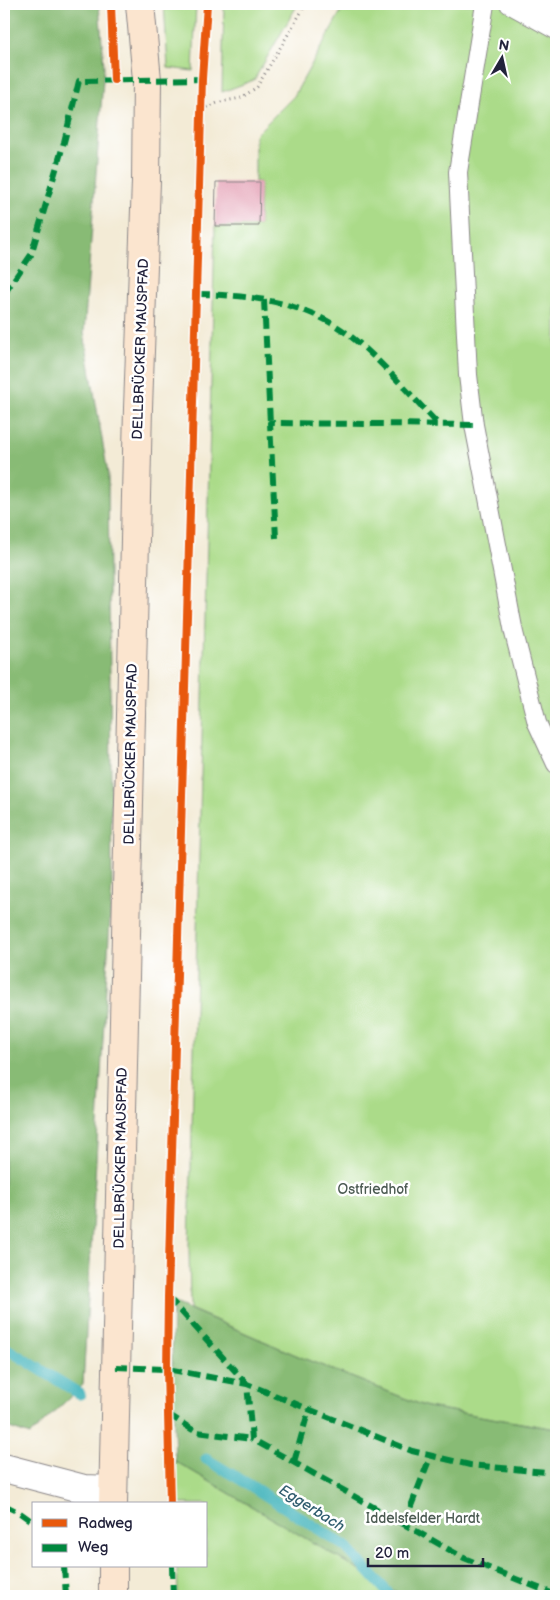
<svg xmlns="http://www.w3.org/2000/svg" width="560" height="1600" font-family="'Balsamiq Sans',sans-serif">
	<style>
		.green { fill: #abdb89; stroke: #667e62 }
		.forest { fill: #88bb75; stroke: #556e58 }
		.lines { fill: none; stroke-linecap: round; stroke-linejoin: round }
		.stream { stroke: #46b6bd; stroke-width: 11 }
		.building { fill: #e5a4b8 }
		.service-casing { stroke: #8a8688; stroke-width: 20 }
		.minor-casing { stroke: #8a8688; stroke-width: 30 }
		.secondary-casing { stroke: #8a8688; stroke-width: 30 }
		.path { stroke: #8a8688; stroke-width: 3; stroke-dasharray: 1 4; stroke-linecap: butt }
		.service { stroke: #fff; stroke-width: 18 }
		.minor { stroke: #fff; stroke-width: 28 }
		.secondary { stroke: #fbe5cf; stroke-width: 28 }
		.quiet { stroke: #00873e; stroke-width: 6; stroke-dasharray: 12 6; stroke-linecap: butt }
		.cycleway-casing { stroke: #fff; stroke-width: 11 }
		.cycleway { stroke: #e8590c; stroke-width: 8 }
		.labels { text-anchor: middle; stroke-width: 5; stroke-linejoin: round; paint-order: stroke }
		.street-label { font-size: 14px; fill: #22223b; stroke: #fff }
		.park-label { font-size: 14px; fill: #4b5a52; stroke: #fff }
		.water-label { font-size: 15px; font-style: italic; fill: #305d6f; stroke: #fff }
	</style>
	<rect width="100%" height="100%" fill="#fff"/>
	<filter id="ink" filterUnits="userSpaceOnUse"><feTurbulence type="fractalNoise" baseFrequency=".02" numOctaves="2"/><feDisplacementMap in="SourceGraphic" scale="10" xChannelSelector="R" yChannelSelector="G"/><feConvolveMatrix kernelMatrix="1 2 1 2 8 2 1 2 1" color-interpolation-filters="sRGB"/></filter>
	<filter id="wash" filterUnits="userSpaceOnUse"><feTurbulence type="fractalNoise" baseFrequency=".0096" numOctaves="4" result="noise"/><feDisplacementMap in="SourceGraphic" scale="20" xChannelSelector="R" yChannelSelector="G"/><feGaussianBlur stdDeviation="1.12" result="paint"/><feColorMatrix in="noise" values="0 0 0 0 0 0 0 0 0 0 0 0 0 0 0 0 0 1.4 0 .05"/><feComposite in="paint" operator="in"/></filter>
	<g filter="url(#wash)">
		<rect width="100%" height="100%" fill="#f3ebd6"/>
		<path class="green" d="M164,4H196L193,71L168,68Z
			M224,4H298L254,80L222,92Z
			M345,4H556V1429L427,1407L305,1359L190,1309L189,1247L215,226H259L260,182H255V135L294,96Z
			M175,1461L403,1596H178L177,1566H206V1504H176Z"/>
		<path class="forest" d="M4,4H99L104,67L84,333L108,474L112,884L83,1385L30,1435L4,1426Z
			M173,1302L305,1359L427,1407L556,1429V1596H403L175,1461L172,1358Z"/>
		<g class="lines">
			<path class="stream" d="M4,1347L80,1394
				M206,1459L248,1484L345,1546L391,1596"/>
		</g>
		<g id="blocks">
			<path class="building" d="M216,182H260L259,226H215Z"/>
		</g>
	</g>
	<g filter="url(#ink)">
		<use href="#blocks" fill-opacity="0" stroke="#8a8688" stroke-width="1"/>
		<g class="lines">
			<defs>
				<path id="service" d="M485,4L458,172L468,375L474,425L514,633L537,723L556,764
					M509,4L556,30
					M541,21L547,4"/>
				<path id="minor" d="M4,1468L84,1489L113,1490"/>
				<path id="secondary" d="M113,1504L138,408L146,181L147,80L140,4
					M113,1566V1596"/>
			</defs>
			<use href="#service" class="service-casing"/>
			<use href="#minor" class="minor-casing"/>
			<use href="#secondary" class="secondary-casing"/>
			<path class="path" d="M202,109L220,102L241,98L257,87L306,4"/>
			<use href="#service" class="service"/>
			<use href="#minor" class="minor"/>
			<use href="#secondary" class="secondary"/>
			<path class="quiet" d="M4,294L31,255L64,142L79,81L202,79
				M198,294C243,295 291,300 331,323C366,342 411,396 440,426
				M264,300L270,423
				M276,538L270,423L474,425
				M168,1297L247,1384L252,1439L464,1558L556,1595
				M116,1367L167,1369L247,1384L412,1451L470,1465L556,1473
				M168,1414L196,1432L252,1439
				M294,1462L309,1409
				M4,1505L20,1513L34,1523
				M404,1524L431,1455
				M64,1566L66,1596
				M172,1566L173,1596"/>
			<defs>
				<path id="cycleway" d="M111,4L114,80
					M170,1504L167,1369L168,1297L202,79L207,4"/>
			</defs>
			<use href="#cycleway" class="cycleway-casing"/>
			<use href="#cycleway" class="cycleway"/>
		</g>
	</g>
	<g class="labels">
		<g class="street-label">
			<text transform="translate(140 349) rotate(-88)" y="5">DELLBRÜCKER MAUSPFAD</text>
			<text transform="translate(130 754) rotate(-89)" y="5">DELLBRÜCKER MAUSPFAD</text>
			<text transform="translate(120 1158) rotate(-89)" y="5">DELLBRÜCKER MAUSPFAD</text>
		</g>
		<g class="park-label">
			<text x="373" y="1194">Ostfriedhof</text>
			<text x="423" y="1523">Iddelsfelder Hardt</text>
		</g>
		<g class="water-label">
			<text transform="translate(312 1508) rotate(32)" y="5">Eggerbach</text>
		</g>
	</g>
	<rect width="560" height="1600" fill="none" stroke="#fff" stroke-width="20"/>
	<rect x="32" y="1502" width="175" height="65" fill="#ffffff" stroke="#a7a7b1"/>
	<rect x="42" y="1519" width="25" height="8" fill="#e8590c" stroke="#a7a7b1"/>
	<text x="78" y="1528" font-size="15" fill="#22223b">Radweg</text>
	<rect x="42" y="1544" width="25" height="8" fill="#00873e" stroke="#a7a7b1"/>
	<text x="78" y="1552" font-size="15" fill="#22223b">Weg</text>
	<g transform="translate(502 58) rotate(9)" stroke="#ffffff" stroke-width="4" paint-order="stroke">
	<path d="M0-4L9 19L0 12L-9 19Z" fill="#22223b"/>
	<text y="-8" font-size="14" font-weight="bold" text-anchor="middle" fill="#22223b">N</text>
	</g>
	<path d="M368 1558v8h115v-8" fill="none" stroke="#22223b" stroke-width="2.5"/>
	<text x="375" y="1558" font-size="15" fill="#22223b" stroke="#ffffff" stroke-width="4" paint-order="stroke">20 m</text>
</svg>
